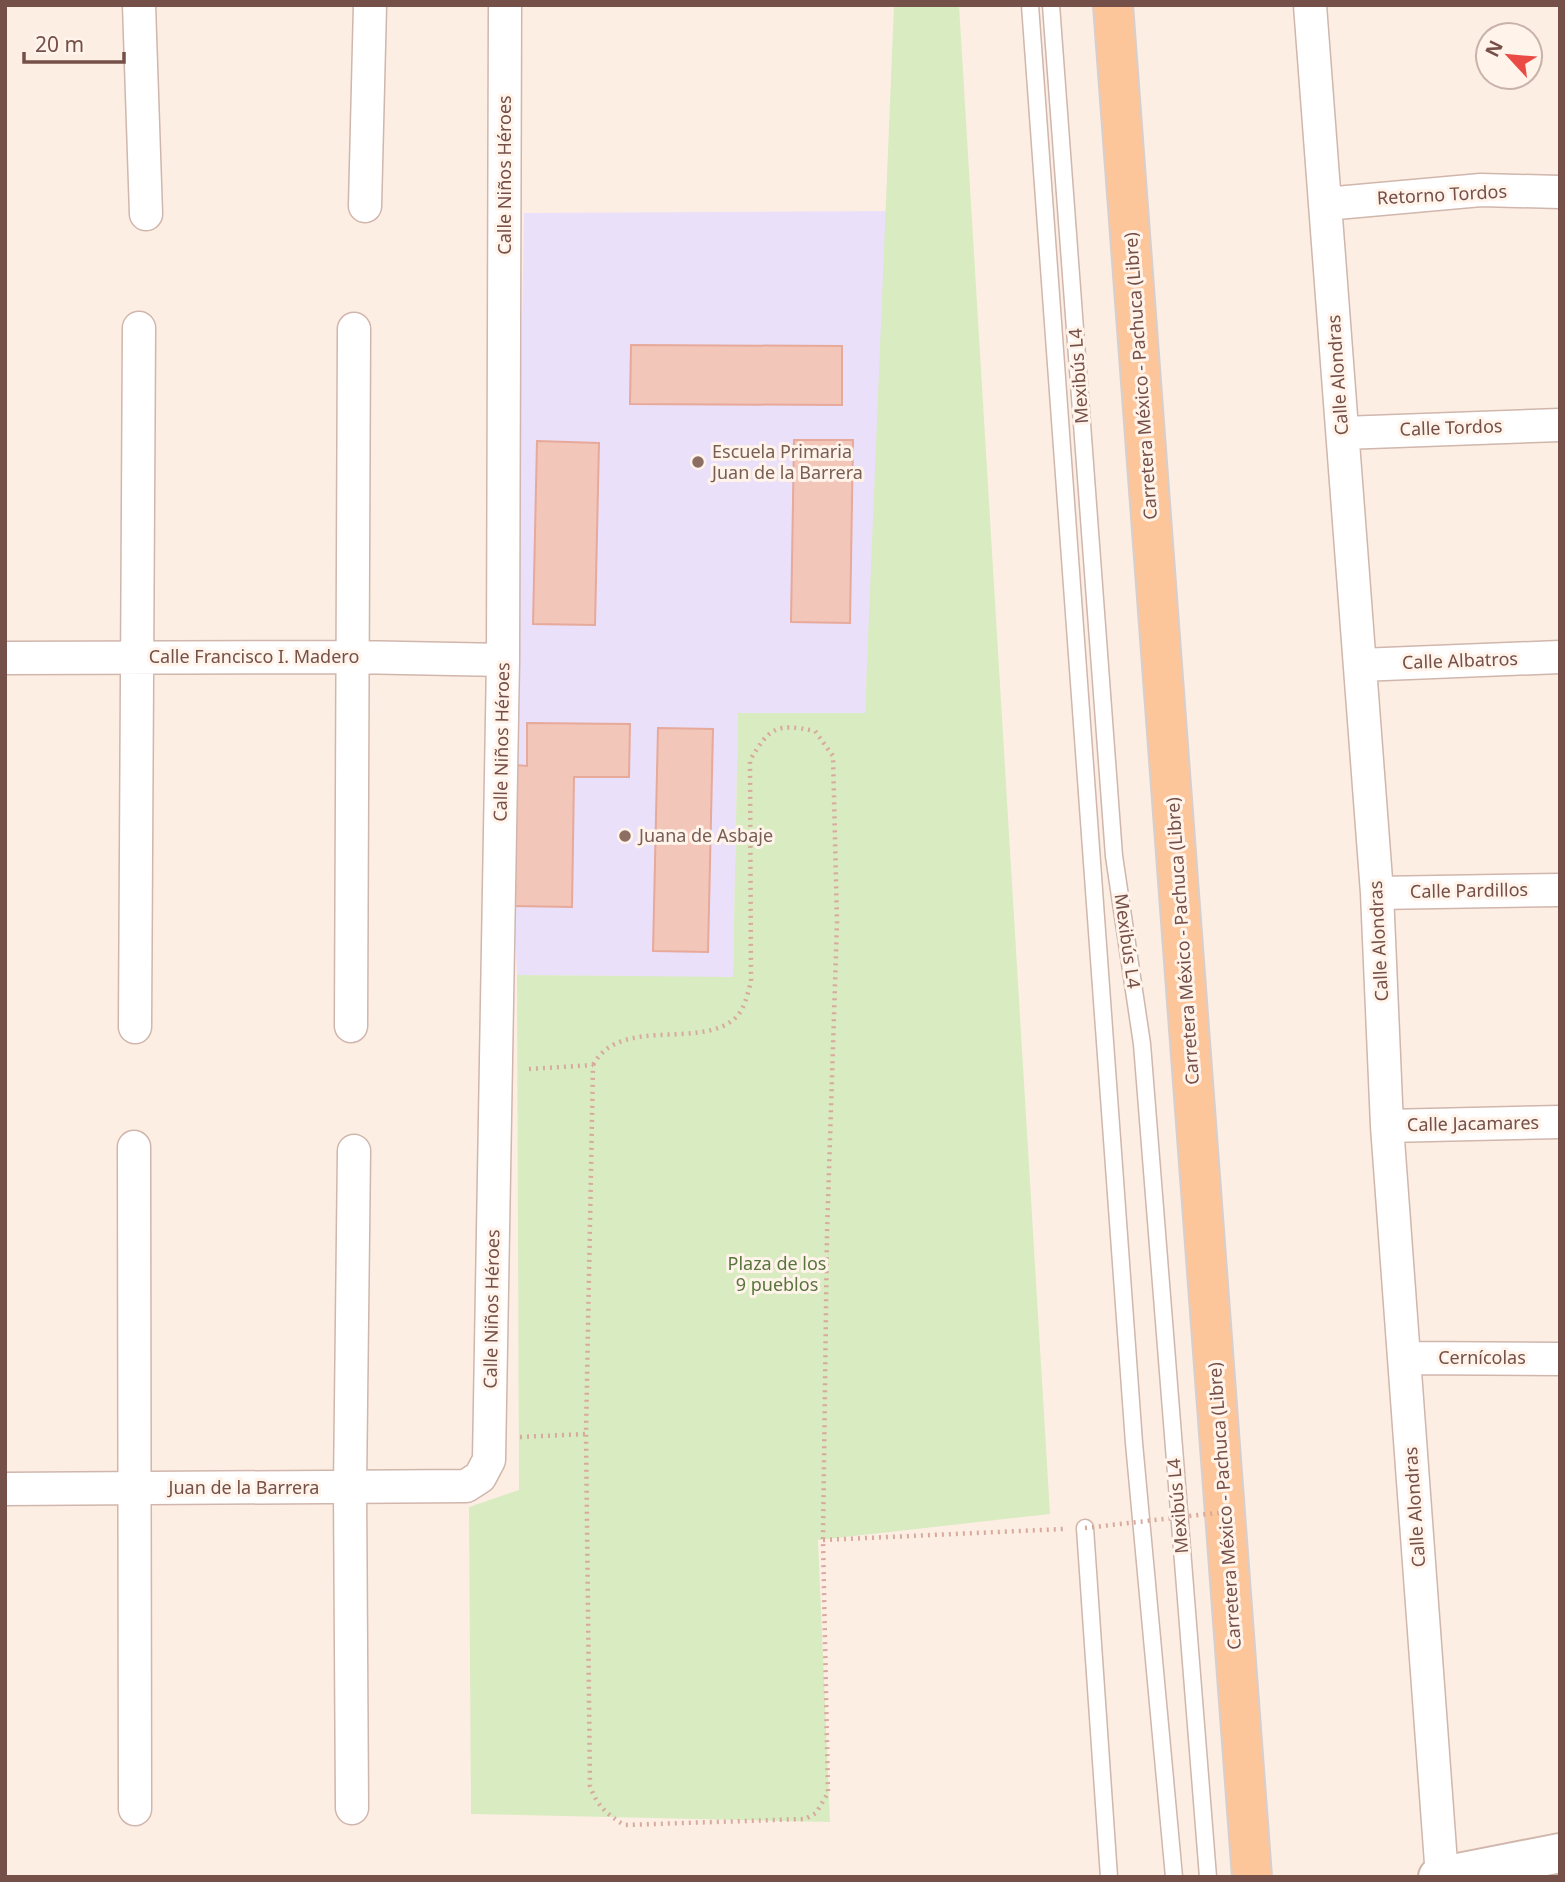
<svg xmlns="http://www.w3.org/2000/svg" width="1565" height="1882" font-family="'Noto Sans',sans-serif">
	<style>
		.education { fill: #ebe0f9 }
		.green { fill: #d9ebc1 }
		.building { fill: #f3c6ba; stroke: #e6a99a; stroke-width: 2 }
		.lines { fill: none; stroke-linecap: round; stroke-linejoin: round }
		.service-casing { stroke: #d0b6ac; stroke-width: 19 }
		.minor-casing { stroke: #d0b6ac; stroke-width: 35 }
		.tertiary-casing { stroke: #d0b6ac; stroke-width: 42 }
		.primary-casing { stroke: #d8cecc; stroke-width: 42 }
		.path { stroke: #d8a99d; stroke-width: 4.5; stroke-dasharray: 2 5; stroke-linecap: butt }
		.service { stroke: #fff; stroke-width: 16 }
		.minor { stroke: #fff; stroke-width: 32 }
		.tertiary { stroke: #fff; stroke-width: 38 }
		.primary { stroke: #fdc69a; stroke-width: 38 }
		.path-bridge { stroke: #d8a99d; stroke-width: 4.5; stroke-dasharray: 2 5; stroke-linecap: butt }
		.education-dot { fill: #8d6e63; stroke: #fff3ea; stroke-width: 2.5 }
		.labels { text-anchor: middle; stroke-width: 6; stroke-linejoin: round; paint-order: stroke }
		.street-label { font-size: 18px; fill: #755048; stroke: #fff3ea }
		.education-label { font-size: 18px; fill: #785e54; stroke: #fff3ea; text-anchor: start }
		.park-label { font-size: 18px; fill: #58753d; stroke: #fff3ea }
	</style>
	<rect width="100%" height="100%" fill="#fdeee3"/>
	<path class="education" d="M888,211L865,713H738L733,978L517,975L514,906L515,712L524,213Z"/>
	<path class="green" d="M894,5H959L1050,1514L818,1540L830,1822L471,1814L469,1507L519,1490L517,975L733,977L738,713H865Z"/>
	<path class="building" d="M631,345L842,346V405L630,404Z
		M794,440H853L850,623L791,622Z
		M537,441L599,443L595,625L533,624Z
		M527,723L630,724L629,777H574L572,907L514,906L516,765L527,766Z
		M658,728L713,729L708,952L653,951Z"/>
	<g class="lines">
		<defs>
			<path id="service" d="M1030,5L1134,1443L1174,1877
				M1051,5L1114,856L1142,1044L1208,1877
				M1085,1528L1109,1877"/>
			<path id="minor" d="M139,5L146,214
				M1310,5L1377,893L1387,1126L1442,1877
				M1325,204L1481,190L1560,192
				M365,206L370,5
				M1343,433L1560,425
				M5,658L353,657L503,660
				M1360,665L1560,657
				M1377,893L1560,890
				M351,1026L354,329
				M135,1027L139,328
				M1387,1126L1560,1122
				M134,1147L135,1809
				M1404,1358L1560,1359
				M5,1489L466,1486L480,1477L489,1460L503,660L505,5
				M352,1808L350,1487L354,1151"/>
			<path id="tertiary" d="M1438,1877L1560,1853"/>
			<path id="primary" d="M1113,5L1252,1877"/>
		</defs>
		<use href="#service" class="service-casing"/>
		<use href="#minor" class="minor-casing"/>
		<use href="#tertiary" class="tertiary-casing"/>
		<use href="#primary" class="primary-casing"/>
		<path class="path" d="M529,1069L593,1065L586,1434L590,1786C597,1806 607,1814 624,1825L805,1819L816,1813L828,1793L823,1540L827,1233L837,922L833,756L815,731C776,723 770,727 750,760L751,981C748,993 744,1012 733,1020C696,1049 620,1016 593,1065
			M520,1437L586,1434
			M823,1540L1063,1529"/>
		<use href="#service" class="service"/>
		<use href="#minor" class="minor"/>
		<use href="#tertiary" class="tertiary"/>
		<use href="#primary" class="primary"/>
		<path class="path-bridge" d="M1085,1528L1225,1512"/>
	</g>
	<g class="education-dot">
		<circle cx="698" cy="462" r="7"/>
		<circle cx="625" cy="836" r="7"/>
	</g>
	<g class="labels">
		<g class="street-label">
			<text transform="translate(505 175) rotate(-90)" y="6">Calle Niños Héroes</text>
			<text transform="translate(1442 195) rotate(-3)" y="6">Retorno Tordos</text>
			<text transform="translate(1338 375) rotate(-94)" y="6">Calle Alondras</text>
			<text transform="translate(1079 376) rotate(-94)" y="6">Mexibús L4</text>
			<text transform="translate(1141 376) rotate(-94)" y="6">Carretera México - Pachuca (Libre)</text>
			<text transform="translate(1451 428) rotate(-2)" y="6">Calle Tordos</text>
			<text x="254" y="663">Calle Francisco I. Madero</text>
			<text transform="translate(1460 661) rotate(-2)" y="6">Calle Albatros</text>
			<text transform="translate(502 742) rotate(-89)" y="6">Calle Niños Héroes</text>
			<text transform="translate(1469 891) rotate(-1)" y="6">Calle Pardillos</text>
			<text transform="translate(1127 941) rotate(82)" y="6">Mexibús L4</text>
			<text transform="translate(1183 941) rotate(-94)" y="6">Carretera México - Pachuca (Libre)</text>
			<text transform="translate(1379 941) rotate(-93)" y="6">Calle Alondras</text>
			<text transform="translate(1473 1124) rotate(-1)" y="6">Calle Jacamares</text>
			<text transform="translate(492 1309) rotate(-89)" y="6">Calle Niños Héroes</text>
			<text x="1482" y="1364">Cernícolas</text>
			<text x="244" y="1494">Juan de la Barrera</text>
			<text transform="translate(1178 1506) rotate(-95)" y="6">Mexibús L4</text>
			<text transform="translate(1225 1506) rotate(-94)" y="6">Carretera México - Pachuca (Libre)</text>
			<text transform="translate(1415 1507) rotate(-94)" y="6">Calle Alondras</text>
		</g>
		<g class="education-label">
			<text x="712" y="458">Escuela Primaria<tspan x="712" dy="21">Juan de la Barrera</tspan></text>
			<text x="639" y="842">Juana de Asbaje</text>
		</g>
		<g class="park-label">
			<text x="777" y="1270">Plaza de los<tspan x="777" dy="21">9 pueblos</tspan></text>
		</g>
	</g>
	<rect width="1565" height="1882" fill="none" stroke="#755048" stroke-width="14"/>
	<g transform="translate(1509 56) rotate(296)"><circle r="33" fill="#fff3ea" stroke="#c8b2a9" stroke-width="2"/>
	<path d="M0-5L12 26L0 18L-12 26Z" fill="#ea4c45"/>
	<text y="-10" font-size="19" font-weight="bold" text-anchor="middle" fill="#755048">N</text>
	</g>
	<path d="M24 52v10h100v-10" fill="none" stroke="#755048" stroke-width="3.5"/>
	<text x="35" y="52" font-size="21" fill="#755048" stroke="#fff3ea" stroke-width="5" paint-order="stroke">20 m</text>
</svg>
